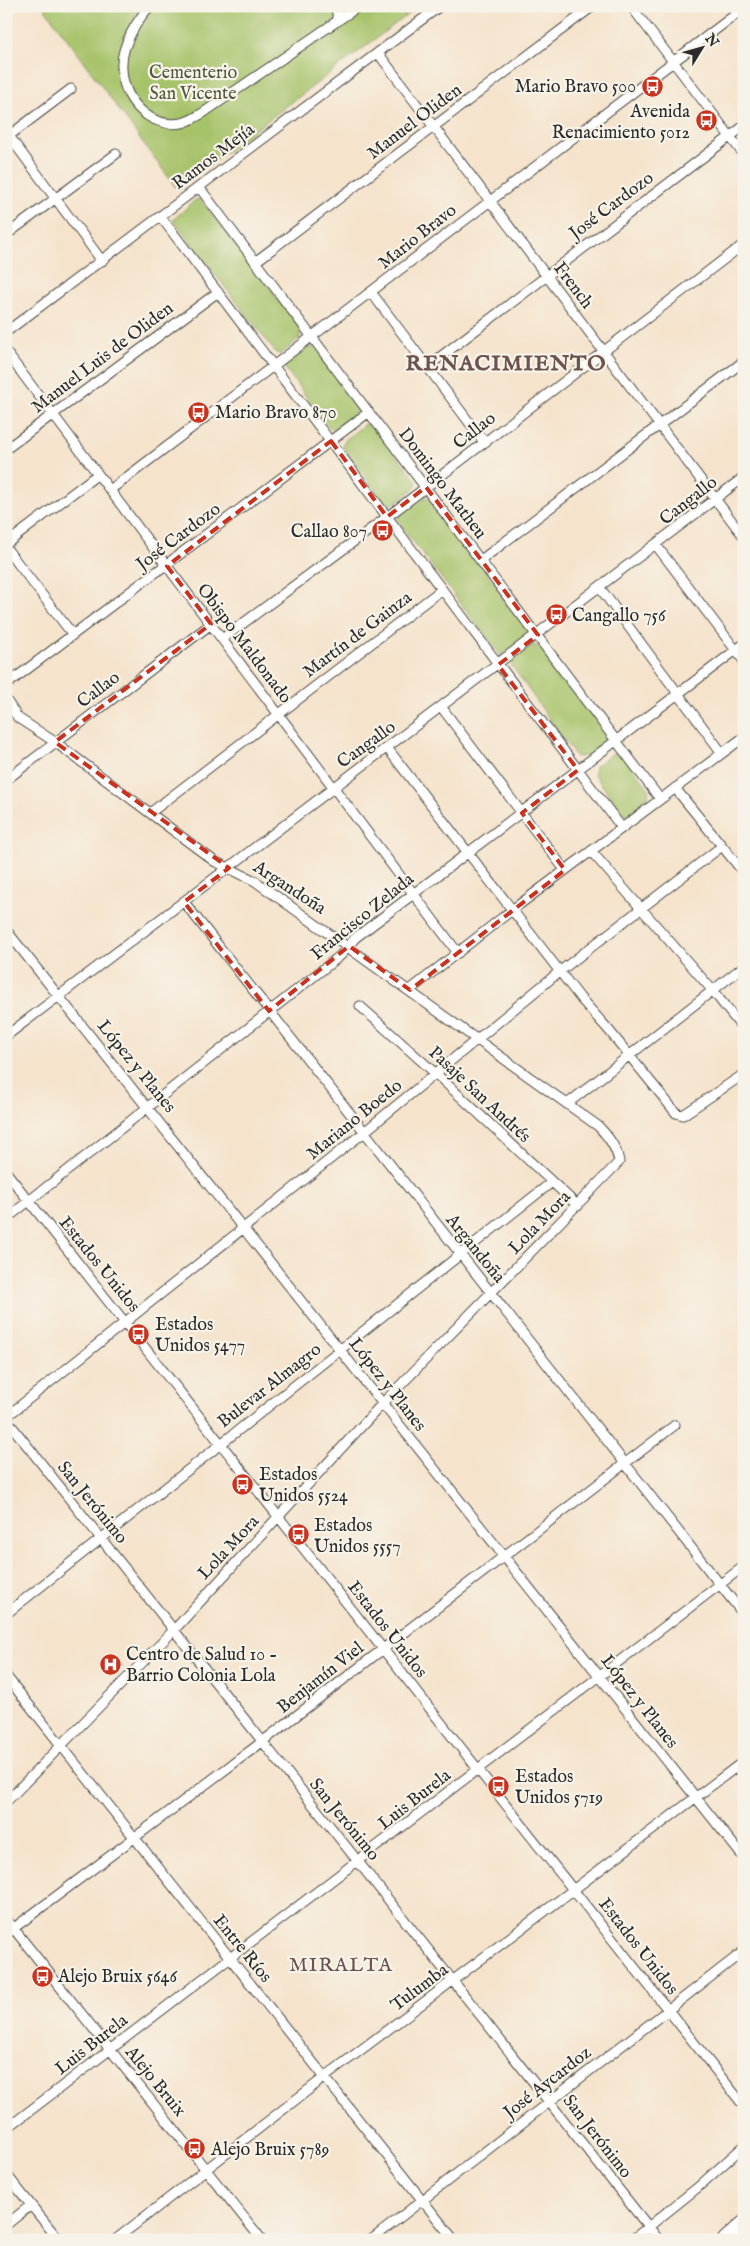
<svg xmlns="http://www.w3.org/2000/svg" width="750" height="2246" font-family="'IM FELL English',serif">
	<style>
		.green { fill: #a7c36a; stroke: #69774a }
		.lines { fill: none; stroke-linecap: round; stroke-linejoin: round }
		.minor-casing { stroke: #494743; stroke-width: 11 }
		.motorway-casing { stroke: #494743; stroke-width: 18 }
		.minor { stroke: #fff; stroke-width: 9 }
		.motorway { stroke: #fff; stroke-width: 16 }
		.marked { fill: none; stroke: #c8321e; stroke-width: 4; stroke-dasharray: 10 6; stroke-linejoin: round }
		.labels { text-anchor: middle; stroke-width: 4.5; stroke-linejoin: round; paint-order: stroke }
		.park-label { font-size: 18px; fill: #50593e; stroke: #f7f3e8 }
		.poi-label { font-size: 18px; fill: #2b2b2b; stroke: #f7f3e8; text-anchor: start }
		.street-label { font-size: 18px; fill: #2b2b2b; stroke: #f7f3e8 }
		.quarter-label { font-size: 20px; letter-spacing: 1px; fill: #6c5350; stroke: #f7f3e8 }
		.district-label { font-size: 22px; font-weight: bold; letter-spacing: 1px; fill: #6c5350; stroke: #f7f3e8 }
	</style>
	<rect width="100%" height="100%" fill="#f7f3e8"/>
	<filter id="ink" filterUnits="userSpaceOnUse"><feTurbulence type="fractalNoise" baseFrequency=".02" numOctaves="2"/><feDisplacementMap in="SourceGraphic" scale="10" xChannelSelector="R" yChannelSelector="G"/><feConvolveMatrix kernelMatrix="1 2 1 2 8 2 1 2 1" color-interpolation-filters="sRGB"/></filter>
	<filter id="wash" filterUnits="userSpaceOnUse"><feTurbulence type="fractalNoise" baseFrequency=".0096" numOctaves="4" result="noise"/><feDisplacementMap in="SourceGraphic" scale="20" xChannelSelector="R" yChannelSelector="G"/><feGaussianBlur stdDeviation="1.12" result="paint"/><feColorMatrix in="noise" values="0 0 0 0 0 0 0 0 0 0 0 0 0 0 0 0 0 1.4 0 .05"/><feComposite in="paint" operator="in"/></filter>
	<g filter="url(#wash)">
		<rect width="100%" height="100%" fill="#f5e3cc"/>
		<path class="green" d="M43,6H419L177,189Z
			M200,199L300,327V338L281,354L276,353L173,220L195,200Z
			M310,346L316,348L356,405L358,412L334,430L330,429L285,368L286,363Z
			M366,423H370L417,481L415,488L392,505H386L342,446L344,441Z
			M425,497L429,498L530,628L528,636L501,656L402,527L398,519L399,514Z
			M531,646H539L544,649L606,733L605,741L587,756L576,757L512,666V661Z
			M616,751L621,753L649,789L648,799L630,816L623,814L594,774L595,766Z"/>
	</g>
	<g filter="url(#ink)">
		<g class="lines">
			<defs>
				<path id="minor" d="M150,6C137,20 122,45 122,64C120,97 148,129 182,123C190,121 196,117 203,113L359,6
					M336,6L338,21
					M631,6L744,155
					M378,53L744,537
					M9,136L102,261
					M6,138L71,89
					M199,187L660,799
					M161,217L622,828
					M6,235L116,154
					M255,262L593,6
					M371,292L484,442
					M6,332L440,6
					M6,352L458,953
					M427,367L744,126
					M6,449L218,292
					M110,490L744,8
					M6,544L98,474
					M656,545L744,661
					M6,548L73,635
					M481,560L744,361
					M600,588L722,753
					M222,639L387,517L744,244
					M6,685L369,412
					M6,700L18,718L55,742L214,861L255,881L598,1126C608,1136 617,1148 619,1162L382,1404L174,1630L6,1802
					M442,708L565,870
					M388,749L581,999L607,1028L676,1113L683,1115L744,1074
					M6,780L211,624
					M675,788L744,873
					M150,813L441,590
					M591,851L713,991L744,1030
					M184,902L744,1615
					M6,930L744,1858
					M410,990L512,910L744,737
					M360,1006L436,1074L578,1206
					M6,1036L744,477
					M567,1104L744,966
					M6,1172L744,2106
					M6,1219L341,955L355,938L744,644
					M6,1417L363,1133L559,972L722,846
					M6,1419L659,2240
					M6,1614L552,1182
					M6,1676L454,2240
					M6,1919L262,2240
					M6,1934L262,1742L675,1425
					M6,2129L744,1566
					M6,2174L59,2240
					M6,2225L31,2205
					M115,2240L325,2077L744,1761
					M371,2240L744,1951
					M632,2240L697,2188L744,2146"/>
				<path id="motorway" d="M726,2240L744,2224"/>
			</defs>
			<use href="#minor" class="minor-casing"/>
			<use href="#motorway" class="motorway-casing"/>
			<use href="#minor" class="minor"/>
			<use href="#motorway" class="motorway"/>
		</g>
	</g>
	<path class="marked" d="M331,441L387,517L426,487L538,635L498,665L578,770L522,813L565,870L410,990L349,946L269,1011L184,902L229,868L55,742L211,624L167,566Z"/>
	<defs>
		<symbol id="bus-disc" viewBox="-11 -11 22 22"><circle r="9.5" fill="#c8321e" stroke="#f7f3e8"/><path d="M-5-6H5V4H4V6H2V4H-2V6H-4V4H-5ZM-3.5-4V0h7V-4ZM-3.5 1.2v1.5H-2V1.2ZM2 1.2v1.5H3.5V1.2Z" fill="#fff"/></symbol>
		<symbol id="hospital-disc" viewBox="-11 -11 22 22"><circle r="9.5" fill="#c8321e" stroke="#f7f3e8"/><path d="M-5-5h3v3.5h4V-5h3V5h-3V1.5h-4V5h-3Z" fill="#fff"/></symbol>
	</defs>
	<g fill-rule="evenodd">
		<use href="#bus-disc" x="640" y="74" width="25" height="25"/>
		<use href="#bus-disc" x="694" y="108" width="25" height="25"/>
		<use href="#bus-disc" x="186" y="400" width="25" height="25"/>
		<use href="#bus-disc" x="370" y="518" width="25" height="25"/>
		<use href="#bus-disc" x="544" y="602" width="25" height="25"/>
		<use href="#bus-disc" x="126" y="1322" width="25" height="25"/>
		<use href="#bus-disc" x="230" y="1472" width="25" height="25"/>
		<use href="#bus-disc" x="286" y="1522" width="25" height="25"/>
		<use href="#hospital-disc" x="98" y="1652" width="25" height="25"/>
		<use href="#bus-disc" x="486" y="1774" width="25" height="25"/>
		<use href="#bus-disc" x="30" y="1964" width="25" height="25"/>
		<use href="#bus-disc" x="182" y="2136" width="25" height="25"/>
	</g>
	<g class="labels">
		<g class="park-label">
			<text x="193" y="78">Cementerio<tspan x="193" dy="21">San Vicente</tspan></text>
		</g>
		<g class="poi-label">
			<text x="636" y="92" text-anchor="end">Mario Bravo 500</text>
			<text x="690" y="117" text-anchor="end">Avenida<tspan x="690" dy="21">Renacimiento 5012</tspan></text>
			<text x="215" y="418">Mario Bravo 870</text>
			<text x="367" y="537" text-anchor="end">Callao 807</text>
			<text x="572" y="621">Cangallo 756</text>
			<text x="155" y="1330">Estados<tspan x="155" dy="21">Unidos 5477</tspan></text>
			<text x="259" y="1480">Estados<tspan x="259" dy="21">Unidos 5524</tspan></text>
			<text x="314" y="1531">Estados<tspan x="314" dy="21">Unidos 5557</tspan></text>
			<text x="126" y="1660">Centro de Salud 10 -<tspan x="126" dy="21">Barrio Colonia Lola</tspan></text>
			<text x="515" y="1782">Estados<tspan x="515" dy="21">Unidos 5719</tspan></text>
			<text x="58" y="1982">Alejo Bruix 5646</text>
			<text x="211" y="2155">Alejo Bruix 5789</text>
		</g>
		<g class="street-label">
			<text transform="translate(414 121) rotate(-37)" y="6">Manuel Oliden</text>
			<text transform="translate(213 156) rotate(-37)" y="6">Ramos Mejía</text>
			<text transform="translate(611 205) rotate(-37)" y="6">José Cardozo</text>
			<text transform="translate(417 236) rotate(-38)" y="6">Mario Bravo</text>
			<text transform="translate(574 285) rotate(53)" y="6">French</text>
			<text transform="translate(102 357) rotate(-37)" y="6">Manuel Luis de Oliden</text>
			<text transform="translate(474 430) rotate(-38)" y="6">Callao</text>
			<text transform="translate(443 483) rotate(53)" y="6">Domingo Matheu</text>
			<text transform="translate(688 500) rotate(-38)" y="6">Cangallo</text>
			<text transform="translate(178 536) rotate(-37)" y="6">José Cardozo</text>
			<text transform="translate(357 634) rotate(-37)" y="6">Martín de Gainza</text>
			<text transform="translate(245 643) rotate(53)" y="6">Obispo Maldonado</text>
			<text transform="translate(98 689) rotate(-37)" y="6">Callao</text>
			<text transform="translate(366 744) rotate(-36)" y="6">Cangallo</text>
			<text transform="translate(290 887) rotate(33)" y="6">Argandoña</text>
			<text transform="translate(362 916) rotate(-39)" y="6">Francisco Zelada</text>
			<text transform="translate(137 1066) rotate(51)" y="6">López y Planes</text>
			<text transform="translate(480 1094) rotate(43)" y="6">Pasaje San Andrés</text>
			<text transform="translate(354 1119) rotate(-39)" y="6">Mariano Boedo</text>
			<text transform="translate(539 1222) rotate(-46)" y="6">Lola Mora</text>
			<text transform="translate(476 1248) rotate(51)" y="6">Argandoña</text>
			<text transform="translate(100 1264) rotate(51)" y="6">Estados Unidos</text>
			<text transform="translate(388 1384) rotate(52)" y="6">López y Planes</text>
			<text transform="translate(269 1385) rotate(-38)" y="6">Bulevar Almagro</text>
			<text transform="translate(93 1502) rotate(51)" y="6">San Jerónimo</text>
			<text transform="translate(228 1547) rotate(-47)" y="6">Lola Mora</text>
			<text transform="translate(388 1629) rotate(52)" y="6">Estados Unidos</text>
			<text transform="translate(320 1677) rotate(-38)" y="6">Benjamín Viel</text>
			<text transform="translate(640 1701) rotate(52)" y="6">López y Planes</text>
			<text transform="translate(414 1799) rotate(-38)" y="6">Luis Burela</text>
			<text transform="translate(345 1819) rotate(51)" y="6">San Jerónimo</text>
			<text transform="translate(639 1946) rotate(52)" y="6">Estados Unidos</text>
			<text transform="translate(243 1948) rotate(51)" y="6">Entre Ríos</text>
			<text transform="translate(419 1987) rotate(-37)" y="6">Tulumba</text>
			<text transform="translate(91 2044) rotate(-38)" y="6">Luis Burela</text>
			<text transform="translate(156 2081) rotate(51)" y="6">Alejo Bruix</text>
			<text transform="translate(547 2082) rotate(-38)" y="6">José Aycardoz</text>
			<text transform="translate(598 2136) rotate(52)" y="6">San Jerónimo</text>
		</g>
		<g class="quarter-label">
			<text x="341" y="1971">MIRALTA</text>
		</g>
		<g class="district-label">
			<text x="506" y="370">RENACIMIENTO</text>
		</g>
	</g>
	<rect width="750" height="2246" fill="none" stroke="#f7f3e8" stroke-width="25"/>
	<g transform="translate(702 48) rotate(53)" stroke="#f7f3e8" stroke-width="4" paint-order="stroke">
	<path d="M0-4L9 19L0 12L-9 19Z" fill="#2b2b2b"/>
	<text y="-8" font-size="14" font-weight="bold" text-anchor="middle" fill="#2b2b2b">N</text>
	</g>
</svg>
